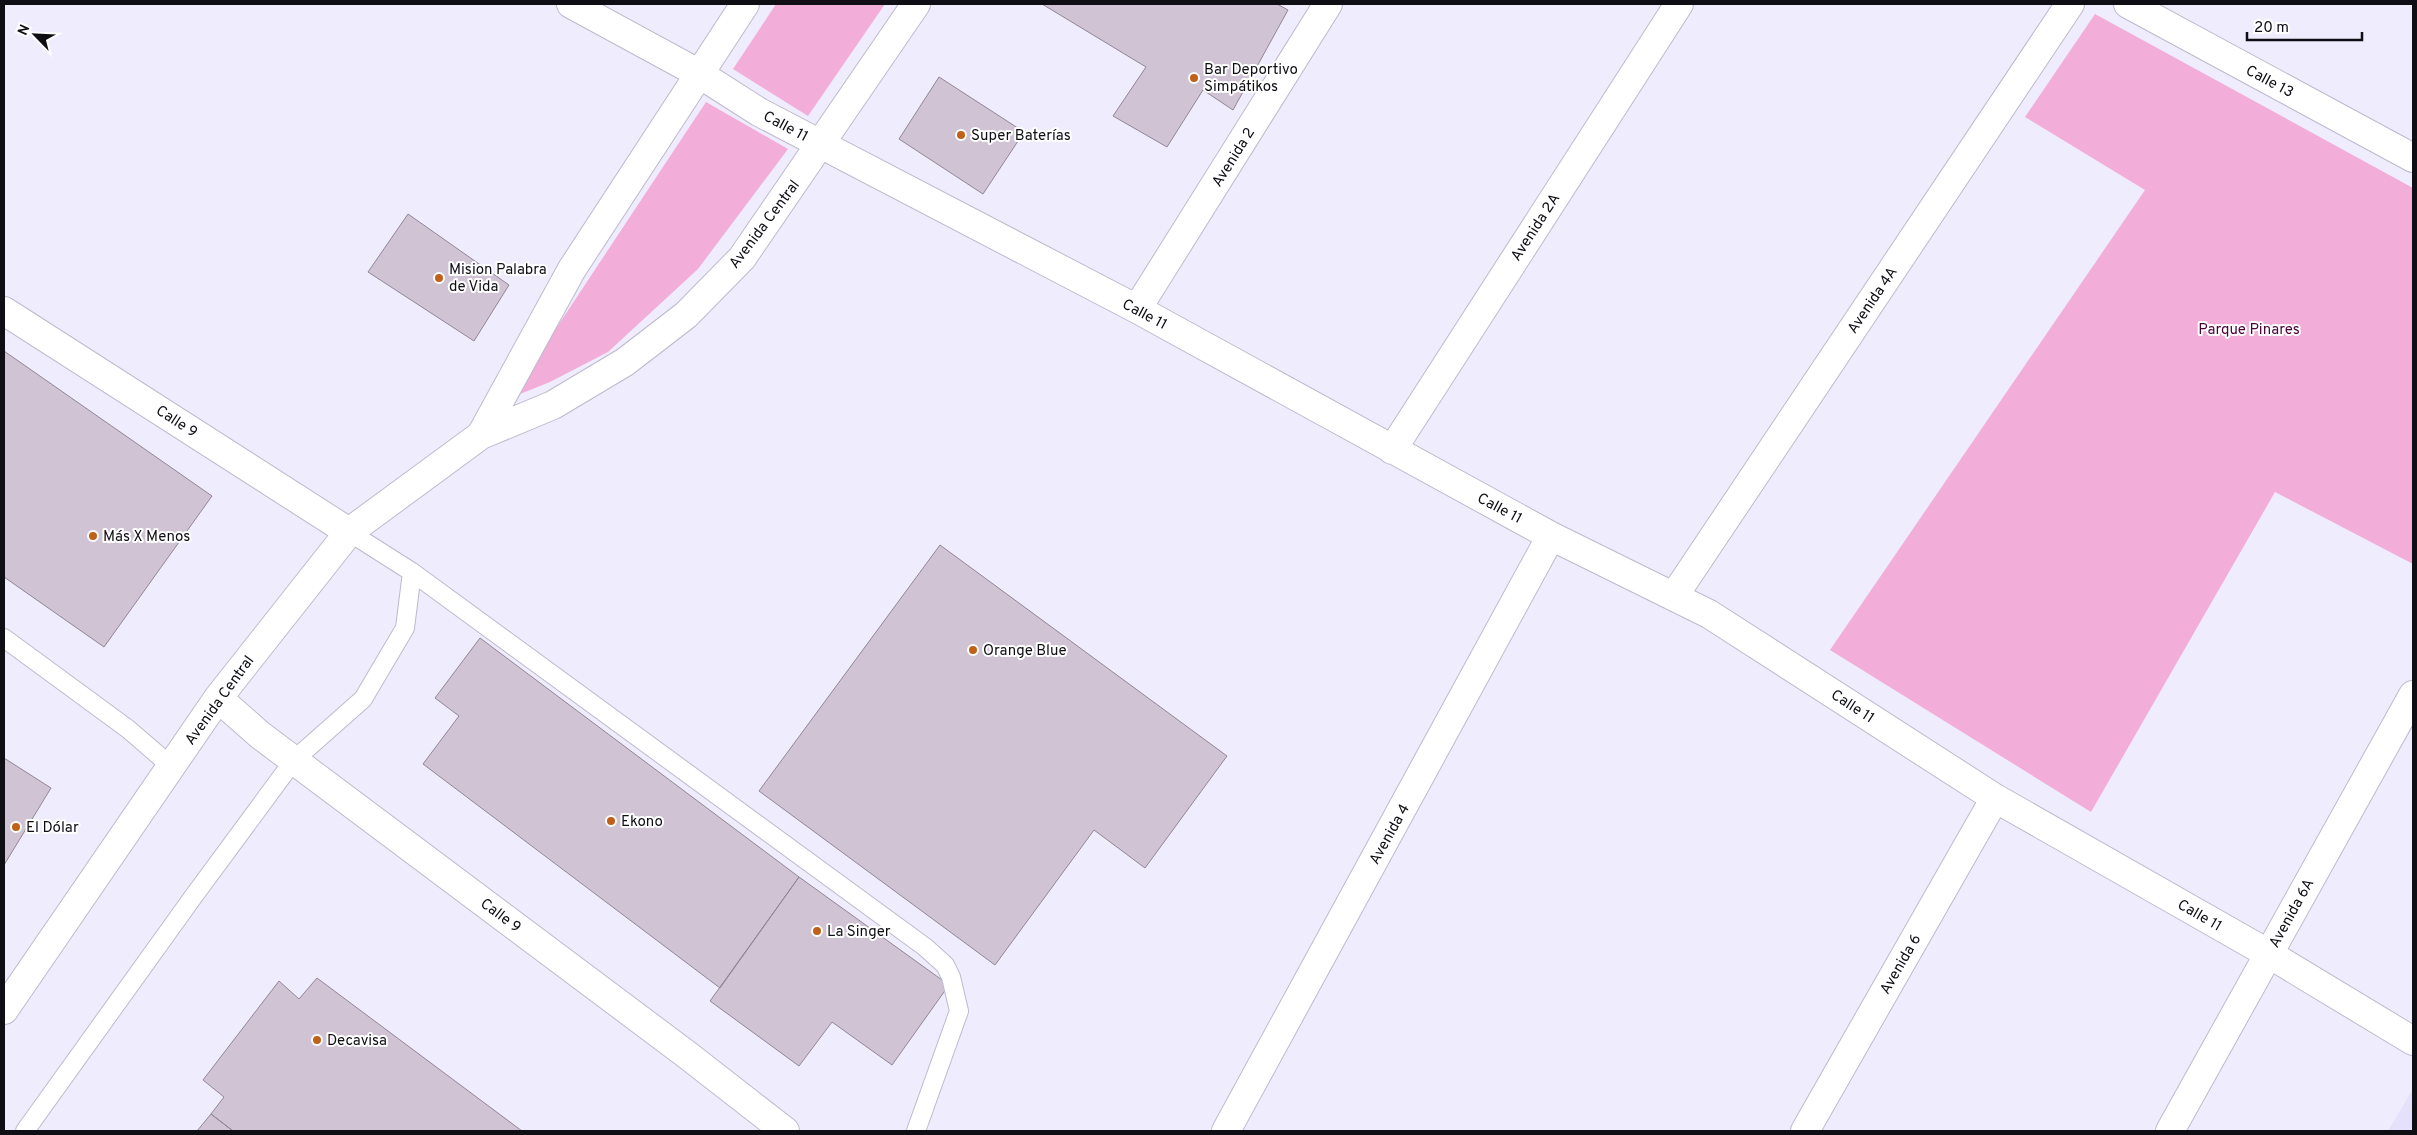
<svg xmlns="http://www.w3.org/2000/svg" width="2417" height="1135" font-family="Overpass,sans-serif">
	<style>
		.built { fill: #e6e1fb }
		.green { fill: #f2aed9 }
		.building { fill: #d0c4d4; stroke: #918695 }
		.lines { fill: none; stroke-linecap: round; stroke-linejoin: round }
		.service-casing { stroke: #bebacc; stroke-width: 20 }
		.minor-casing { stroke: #bebacc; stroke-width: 30 }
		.service { stroke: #fff; stroke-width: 18 }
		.minor { stroke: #fff; stroke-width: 28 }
		.poi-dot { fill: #c06119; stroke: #fff; stroke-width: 2 }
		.labels { text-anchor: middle; stroke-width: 4; stroke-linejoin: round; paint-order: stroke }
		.poi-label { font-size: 15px; fill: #0f0e14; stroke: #fff; text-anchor: start }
		.street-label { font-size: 15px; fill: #0f0e14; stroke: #fff }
		.park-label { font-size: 15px; fill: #4c033a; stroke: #fff }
	</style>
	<rect width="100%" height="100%" fill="#efecfe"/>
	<path class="built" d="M2413,1089V1131H2388Z"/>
	<path class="green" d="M776,4H885L808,116L733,69Z
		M2095,14L2413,188V564L2275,492L2091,812L1830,650L2145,190L2025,117Z
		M706,102L788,149L698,269L608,352L550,382L510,398Z"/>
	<path class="building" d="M1042,4H1277L1288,10L1233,110L1203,90L1167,147L1113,116L1146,67Z
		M939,77L1024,132L983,194L899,139Z
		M408,214L509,285L474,341L368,272Z
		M4,351L212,496L104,647L4,577Z
		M940,545L1227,756L1145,868L1094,830L995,965L759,791Z
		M480,638L799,877L720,988L423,764L459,716L435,698Z
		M4,758L51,788L4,865Z
		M799,877L949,985L892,1065L832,1022L799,1066L710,1001Z
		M317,978L522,1131H233L211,1114L224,1097L203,1080L279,981L299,999Z
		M211,1114L233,1131H197Z"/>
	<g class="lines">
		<defs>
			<path id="service" d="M349,532L412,572L925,947L945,965L951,977L959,1011L916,1131
				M4,638L128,729L171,766
				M25,1131L193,897L294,760L363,699L405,628L412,572"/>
			<path id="minor" d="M571,4L698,73L759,112L1137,309L1551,536L1709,614L1995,798L2269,954L2413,1041
				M2128,4L2413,158
				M1137,309L1328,4
				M4,311L349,532
				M481,435L572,269L745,4
				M1392,450L1679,4
				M1674,596L2070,4
				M218,698L260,735L686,1054L785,1131
				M4,1010L218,698L349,532L481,435L553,405L625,362L686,315L742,258L916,4
				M1226,1131L1551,536
				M1805,1131L1995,798
				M2170,1131L2413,695"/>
		</defs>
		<use href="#service" class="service-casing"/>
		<use href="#minor" class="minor-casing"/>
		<use href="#service" class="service"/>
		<use href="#minor" class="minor"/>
	</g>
	<g class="poi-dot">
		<circle cx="1194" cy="78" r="5"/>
		<circle cx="961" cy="135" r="5"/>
		<circle cx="439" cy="278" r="5"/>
		<circle cx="93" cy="536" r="5"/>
		<circle cx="973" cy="650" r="5"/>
		<circle cx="611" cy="821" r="5"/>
		<circle cx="16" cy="827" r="5"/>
		<circle cx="817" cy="931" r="5"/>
		<circle cx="317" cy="1040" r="5"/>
	</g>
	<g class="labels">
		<g class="poi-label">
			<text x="1204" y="74">Bar Deportivo<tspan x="1204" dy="17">Simpátikos</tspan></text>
			<text x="971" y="140">Super Baterías</text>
			<text x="449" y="274">Mision Palabra<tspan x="449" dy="17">de Vida</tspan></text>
			<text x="103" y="541">Más X Menos</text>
			<text x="983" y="655">Orange Blue</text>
			<text x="621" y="826">Ekono</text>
			<text x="26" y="832">El Dólar</text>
			<text x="827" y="936">La Singer</text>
			<text x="327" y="1045">Decavisa</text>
		</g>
		<g class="street-label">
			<text transform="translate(2270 81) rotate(28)" y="5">Calle 13</text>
			<text transform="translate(786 126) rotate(28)" y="5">Calle 11</text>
			<text transform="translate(1233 157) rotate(-58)" y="5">Avenida 2</text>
			<text transform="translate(764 224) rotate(-53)" y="5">Avenida Central</text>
			<text transform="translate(1535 227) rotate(-57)" y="5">Avenida 2A</text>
			<text transform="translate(1872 300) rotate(-56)" y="5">Avenida 4A</text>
			<text transform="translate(1145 314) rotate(28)" y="5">Calle 11</text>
			<text transform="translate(177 421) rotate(33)" y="5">Calle 9</text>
			<text transform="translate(1500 508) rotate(28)" y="5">Calle 11</text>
			<text transform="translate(219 700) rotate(-54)" y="5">Avenida Central</text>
			<text transform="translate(1853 706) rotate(33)" y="5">Calle 11</text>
			<text transform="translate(1389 834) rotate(-61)" y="5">Avenida 4</text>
			<text transform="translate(2291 913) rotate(-61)" y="5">Avenida 6A</text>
			<text transform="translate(501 915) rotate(37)" y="5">Calle 9</text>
			<text transform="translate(2200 915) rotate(30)" y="5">Calle 11</text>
			<text transform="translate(1900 964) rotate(-60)" y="5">Avenida 6</text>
		</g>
		<g class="park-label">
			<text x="2249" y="334">Parque Pinares</text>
		</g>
	</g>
	<rect width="2417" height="1135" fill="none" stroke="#0f0e14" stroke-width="10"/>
	<g transform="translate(35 35) rotate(294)" stroke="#ffffff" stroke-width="4" paint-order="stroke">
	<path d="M0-4L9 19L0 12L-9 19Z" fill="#0f0e14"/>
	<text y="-8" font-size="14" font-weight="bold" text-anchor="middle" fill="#0f0e14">N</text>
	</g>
	<path d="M2247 32v8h115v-8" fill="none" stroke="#0f0e14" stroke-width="2.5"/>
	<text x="2254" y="32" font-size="15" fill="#0f0e14" stroke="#ffffff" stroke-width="4" paint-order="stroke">20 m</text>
</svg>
